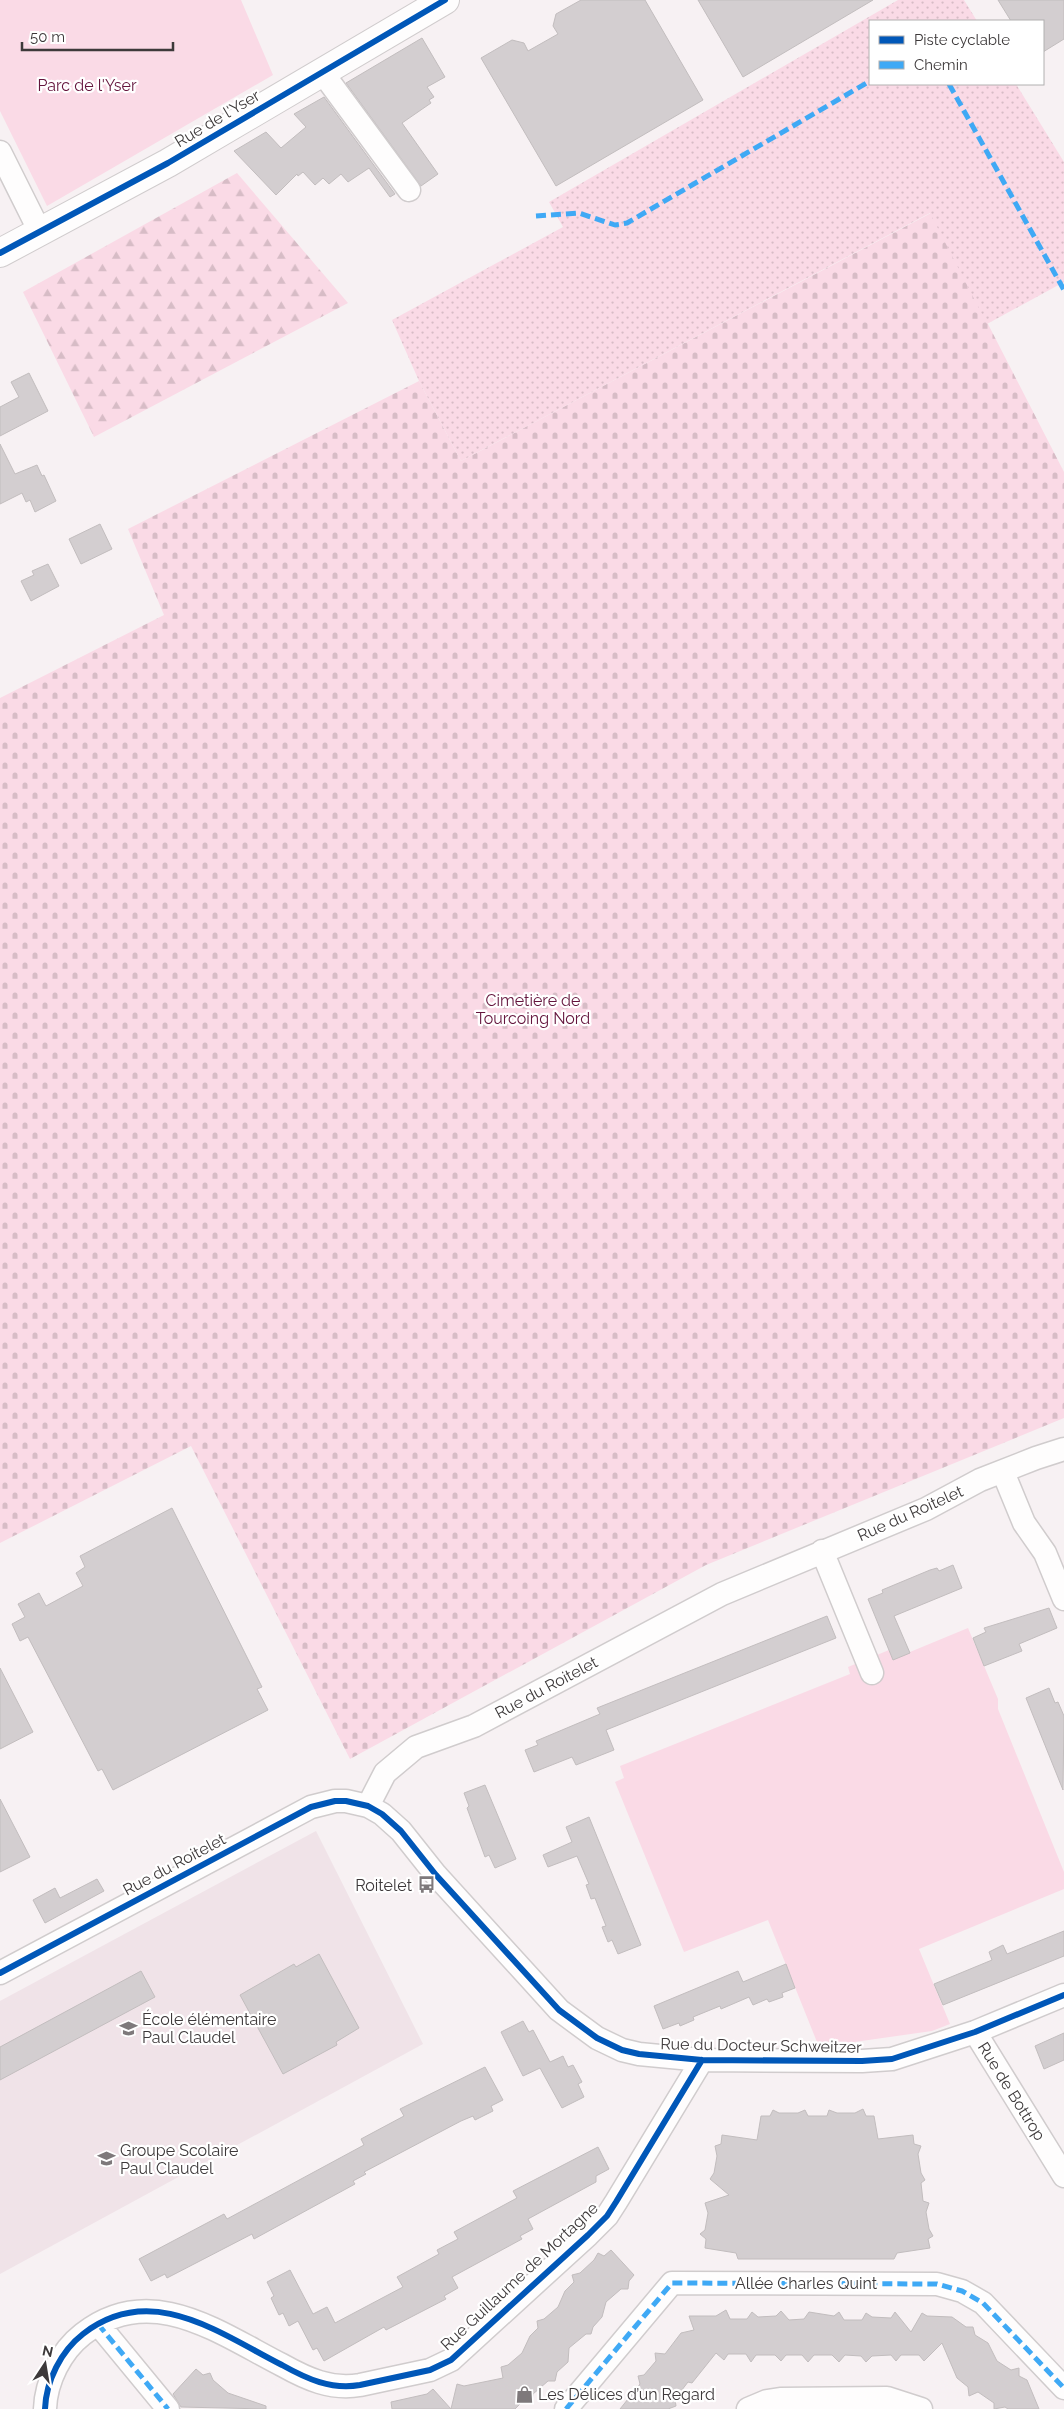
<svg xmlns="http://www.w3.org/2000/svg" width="1064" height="2409" font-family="Raleway,sans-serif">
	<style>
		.built { fill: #f0e3e8 }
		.forest { fill: url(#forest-firs) }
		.cemetery { fill: url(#cemetery-stones) }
		.park { fill: #fadae6 }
		.garden { fill: url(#garden-dots) }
		.building { fill: #d3ced0; stroke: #c2bdbe }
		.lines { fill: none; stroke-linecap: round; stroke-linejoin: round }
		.minor-casing { stroke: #d0cccd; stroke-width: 25 }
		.major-casing { stroke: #d0cccd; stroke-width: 30 }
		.minor { stroke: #fefdfd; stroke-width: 22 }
		.major { stroke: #fefdfd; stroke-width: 28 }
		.quiet { stroke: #3fa9f5; stroke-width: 5; stroke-dasharray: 10 5; stroke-linecap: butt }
		.cycleway-casing { stroke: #fff; stroke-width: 9 }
		.cycleway { stroke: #0057b8; stroke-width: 6 }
		.labels { text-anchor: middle; stroke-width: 4.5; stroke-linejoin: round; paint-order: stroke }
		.park-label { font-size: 16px; fill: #64153d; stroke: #fff }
		.street-label { font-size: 16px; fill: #3d393a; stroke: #fff }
		.poi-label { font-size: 16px; fill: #3d393a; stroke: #fff; text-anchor: start }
	</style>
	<defs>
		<pattern id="forest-firs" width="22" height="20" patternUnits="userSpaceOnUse" patternTransform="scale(1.25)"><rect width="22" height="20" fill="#fadae6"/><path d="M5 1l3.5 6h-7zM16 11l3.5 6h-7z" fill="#d7bcc6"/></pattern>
		<pattern id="cemetery-stones" width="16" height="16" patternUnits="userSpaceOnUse" patternTransform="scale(1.25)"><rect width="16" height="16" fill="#fadae6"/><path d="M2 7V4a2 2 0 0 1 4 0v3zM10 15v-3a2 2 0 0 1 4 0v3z" fill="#d7bcc6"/></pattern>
		<pattern id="garden-dots" width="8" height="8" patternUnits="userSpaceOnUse" patternTransform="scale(1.25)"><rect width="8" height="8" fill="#fadae6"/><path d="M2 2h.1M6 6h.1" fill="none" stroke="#d7bcc6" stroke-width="1.8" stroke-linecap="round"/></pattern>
	</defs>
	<rect width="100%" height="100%" fill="#f7f1f3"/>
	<path class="built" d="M316,1831L423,2044L0,2274V2001Z"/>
	<path class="forest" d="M237,173L348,303L94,437L23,292Z"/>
	<path class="cemetery" d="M931,213L1064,472V1418L706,1565L350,1759L191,1446L0,1543V698L164,615L128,529L419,381L461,461Z"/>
	<path class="park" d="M0,0H241L273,75L47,206L0,111Z
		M968,1628L998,1699V1709L1064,1872V1889L919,1949L950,2024L932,2031L819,2047L768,1920L684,1952L615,1782L624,1778L620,1766L850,1674L848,1667L889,1650L893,1659Z"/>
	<path class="garden" d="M898,0H964L977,21H870V84H1016L1064,162V282L987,324L930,213L461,461L419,381L392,320L563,227L549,202Z"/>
	<path class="building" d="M581,0H645L703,100L556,186L481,58L512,40L524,43L528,51L558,34L553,26L556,14Z
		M698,0H873L743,77Z
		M998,0H1064V39L1043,52V21H1011Z
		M422,38L445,77L427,87L434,97L429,100L431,103L402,123L438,174L421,186L346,83Z
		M324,97L395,194L390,197L369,168L348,182L341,174L329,184L323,178L315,185L303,172L298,176L297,174L276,195L234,151L266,132L281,148L306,127L294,114Z
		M29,373L48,411L0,436V407L19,397L11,382Z
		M0,444L15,474L37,465L42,476L44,475L56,501L35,512L30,500L26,502L22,493L0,504Z
		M100,524L112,549L81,564L69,539Z
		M48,564L59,586L31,601L21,581L34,575L32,571Z
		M172,1508L262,1687L257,1689L268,1710L113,1790L102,1769L98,1771L28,1637L20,1641L12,1624L25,1617L18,1604L39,1593L46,1606L83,1586L76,1573L85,1567L80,1556Z
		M953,1565L962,1588L894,1616L910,1653L893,1660L868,1599L883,1593L882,1590L930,1570L937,1568L939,1571Z
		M1049,1608L1057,1628L1019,1644L1022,1651L984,1666L973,1638L986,1632L984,1628Z
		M827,1616L836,1638L606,1730L614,1750L576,1765L572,1757L534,1772L525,1750L538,1745L536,1741L600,1714L597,1708Z
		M0,1668L33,1732L0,1749Z
		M1049,1688L1055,1703L1058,1702L1064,1716L1063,1790L1026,1698Z
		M485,1785L516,1859L495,1868L489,1855L485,1857L467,1808L469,1806L464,1793Z
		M0,1799L30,1857L0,1872Z
		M589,1817L641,1945L618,1954L612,1940L608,1942L602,1927L606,1926L595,1898L591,1899L586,1885L589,1884L577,1856L548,1867L543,1855L572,1842L566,1827Z
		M97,1879L104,1891L45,1923L33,1900L55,1888L60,1898Z
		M1064,1931V1956L943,2005L934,1984L992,1960L989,1952L1003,1945L1007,1954Z
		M319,1954L359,2028L336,2042L337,2045L283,2074L240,1995L294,1964L296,1967Z
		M786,1964L795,1988L782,1993L783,1997L769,2002L767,1999L753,2005L749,1997L721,2009L720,2006L693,2017L694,2020L680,2026L679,2023L663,2029L654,2006L738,1971L743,1982Z
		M141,1971L155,1997L0,2080V2047Z
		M523,2021L529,2032L533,2030L550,2062L563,2056L568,2067L573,2065L582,2082L578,2084L584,2097L562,2108L540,2068L523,2076L501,2032Z
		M1064,2033V2060L1044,2069L1035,2046Z
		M485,2067L503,2100L491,2106L493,2111L475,2120L473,2116L461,2121L364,2172L366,2174L353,2181L355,2184L254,2239L252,2234L167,2278L165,2274L151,2281L139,2259L224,2214L227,2219L364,2145L361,2139L404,2116L400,2109Z
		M863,2109L866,2116H874L878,2139L913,2135L914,2144L921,2146L918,2154L921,2173L925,2180L921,2183L923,2201L929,2203L926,2212L929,2229L933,2236L928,2239L930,2248L897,2253L894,2259H738L736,2253L705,2248L706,2239L700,2234L705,2230L708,2213L705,2203L729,2195L710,2179L714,2173L717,2156L715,2146L721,2144L722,2135L757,2140L761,2116H770L773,2110L779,2113H798L805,2110L808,2116H827L829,2110L837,2113H855Z
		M598,2147L609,2169L596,2176V2182L528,2219L533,2229L520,2236L522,2239L452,2277L458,2288L444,2296L446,2299L386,2330L384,2327L324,2361L317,2348L313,2350L298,2321L289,2326L283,2313L279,2315L271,2298L274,2296L267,2282L290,2270L313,2314L327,2307L335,2323L403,2287L397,2277L439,2254L437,2250L458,2239L454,2232L517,2198L513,2191Z
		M611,2250L634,2275L629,2281L628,2289H621L606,2302L602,2317L593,2327L591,2334H586L569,2348L568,2362L557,2372L555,2381H548L533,2394L532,2402L523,2401L515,2409H451L457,2384L464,2386L503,2378L501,2367L508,2365L522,2353L530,2336L538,2328L537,2321L544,2319L558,2307L565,2291L574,2282L572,2275L580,2273L594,2260L598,2253L604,2256Z
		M726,2310L730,2319H747L752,2312L758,2317L776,2316L781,2311L789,2320L804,2319L809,2312L834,2316L839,2312L844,2320H862L866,2313L872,2317L891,2318L895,2312L911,2332L922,2313L927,2316L952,2317L966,2327H973L975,2335L988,2343L997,2361L1011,2370L1019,2368V2376L1027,2380L1039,2409H1008L1005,2407L994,2409V2403L978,2392L969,2396L968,2387L957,2378L942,2343L924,2361L919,2355H901L896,2361L891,2355L872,2356L866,2362L861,2356L845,2355L839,2362L832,2355H814L808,2362L802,2355H786L781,2361L775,2355H756L751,2362L746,2354H728L724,2360L716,2353L692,2383L688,2382L675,2399L676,2406L668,2409H620L640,2384L638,2376L644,2375L656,2361L655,2353L665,2354L681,2333L694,2330L689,2316H716Z
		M196,2369L203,2375L210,2373L213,2380L228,2393L266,2406V2409L181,2407L173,2394Z
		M433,2389L451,2409H392L391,2402L427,2394Z"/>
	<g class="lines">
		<defs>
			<path id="minor" d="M322,72L409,190
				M0,152L40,232
				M1003,1472L1024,1523L1045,1553L1064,1599
				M822,1551L872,1673
				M368,1806L385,1773L416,1747L474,1726L722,1594L926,1509L980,1480L1036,1458L1064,1449
				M0,1973L311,1807L335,1801H346L368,1806L382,1814L401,1831L436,1875L559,2010L597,2038L622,2050L639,2054L702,2060L862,2061L892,2059L975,2032L1064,1995
				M975,2032L1064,2176
				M98,2324L168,2409
				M45,2409C46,2381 61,2351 83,2334C151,2281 219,2333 282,2365C307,2379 331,2390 360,2385L430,2370L451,2360L588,2235L607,2216L616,2202L702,2060
				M566,2409L672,2283L937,2284L962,2291L983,2303L1064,2388
				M748,2409L767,2401L780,2399L887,2398L921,2409"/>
			<path id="major" d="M0,253L168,163L445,0"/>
		</defs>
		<use href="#minor" class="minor-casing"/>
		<use href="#major" class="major-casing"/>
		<use href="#minor" class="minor"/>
		<use href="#major" class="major"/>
		<path class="quiet" d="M949,84L1064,290
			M536,216L579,213L615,225L627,223L870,81
			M98,2324L168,2409
			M566,2409L672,2283L937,2284L962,2291L983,2303L1064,2388"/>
		<defs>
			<path id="cycleway" d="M0,253L168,163L445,0
				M0,1973L311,1807L335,1801H346L368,1806L382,1814L401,1831L436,1875L559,2010L597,2038L622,2050L639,2054L702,2060L862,2061L892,2059L975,2032L1064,1995
				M45,2409C46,2381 61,2351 83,2334C151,2281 219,2333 282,2365C307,2379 331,2390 360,2385L430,2370L451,2360L588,2235L607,2216L616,2202L702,2060"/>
		</defs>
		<use href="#cycleway" class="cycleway-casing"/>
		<use href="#cycleway" class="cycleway"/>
	</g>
	<defs>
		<symbol id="bus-bare" viewBox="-9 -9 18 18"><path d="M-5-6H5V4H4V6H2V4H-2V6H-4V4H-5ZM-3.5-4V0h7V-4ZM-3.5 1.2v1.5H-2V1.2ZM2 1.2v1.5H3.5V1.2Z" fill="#7e797b" stroke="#fff" stroke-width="2.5" paint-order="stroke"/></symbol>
		<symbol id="school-bare" viewBox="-9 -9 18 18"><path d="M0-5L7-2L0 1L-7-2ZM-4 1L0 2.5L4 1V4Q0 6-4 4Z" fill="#7e797b" stroke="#fff" stroke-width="2.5" paint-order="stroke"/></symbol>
		<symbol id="shop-bare" viewBox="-9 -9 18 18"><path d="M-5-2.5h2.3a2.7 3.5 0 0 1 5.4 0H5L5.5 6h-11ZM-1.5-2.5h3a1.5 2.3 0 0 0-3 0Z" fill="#7e797b" stroke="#fff" stroke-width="2.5" paint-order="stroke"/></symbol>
	</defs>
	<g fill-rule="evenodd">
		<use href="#bus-bare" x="414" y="1872" width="25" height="25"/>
		<use href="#school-bare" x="116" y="2016" width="25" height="25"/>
		<use href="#school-bare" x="94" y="2146" width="25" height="25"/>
		<use href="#shop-bare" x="512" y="2382" width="25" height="25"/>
	</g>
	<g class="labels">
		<g class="park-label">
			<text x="87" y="91">Parc de l'Yser</text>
			<text x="533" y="1006">Cimetière de<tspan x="533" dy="18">Tourcoing Nord</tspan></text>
		</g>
		<g class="street-label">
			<text transform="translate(217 118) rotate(-31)" y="6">Rue de l'Yser</text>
			<text transform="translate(910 1513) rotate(-24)" y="6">Rue du Roitelet</text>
			<text transform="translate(546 1687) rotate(-28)" y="6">Rue du Roitelet</text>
			<text transform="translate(174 1864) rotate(-28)" y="6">Rue du Roitelet</text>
			<text transform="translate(761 2045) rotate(1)" y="6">Rue du Docteur Schweitzer</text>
			<text transform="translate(1012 2091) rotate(58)" y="6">Rue de Bottrop</text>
			<text transform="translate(519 2276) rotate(-43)" y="6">Rue Guillaume de Mortagne</text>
			<text x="806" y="2289">Allée Charles Quint</text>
		</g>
		<g class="poi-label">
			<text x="412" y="1891" text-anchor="end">Roitelet</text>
			<text x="142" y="2025">École élémentaire<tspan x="142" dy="18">Paul Claudel</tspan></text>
			<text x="120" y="2156">Groupe Scolaire<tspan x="120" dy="18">Paul Claudel</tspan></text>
			<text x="538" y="2400">Les Délices d’un Regard</text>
		</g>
	</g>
	<rect x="869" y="20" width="175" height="65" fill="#ffffff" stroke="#b1b0b0"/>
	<rect x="879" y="36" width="25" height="8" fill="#0057b8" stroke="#b1b0b0"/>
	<text x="914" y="45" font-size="15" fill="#3d393a">Piste cyclable</text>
	<rect x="879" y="61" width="25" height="8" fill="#3fa9f5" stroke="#b1b0b0"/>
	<text x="914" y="70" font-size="15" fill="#3d393a">Chemin</text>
	<g transform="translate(45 2364) rotate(12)" stroke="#ffffff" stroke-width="4" paint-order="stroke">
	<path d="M0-4L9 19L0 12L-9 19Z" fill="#3d393a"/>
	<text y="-8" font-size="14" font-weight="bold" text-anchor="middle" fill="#3d393a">N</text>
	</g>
	<path d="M22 42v8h151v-8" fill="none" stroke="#3d393a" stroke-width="2.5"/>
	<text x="30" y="42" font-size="15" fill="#3d393a" stroke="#ffffff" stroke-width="4" paint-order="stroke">50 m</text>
</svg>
